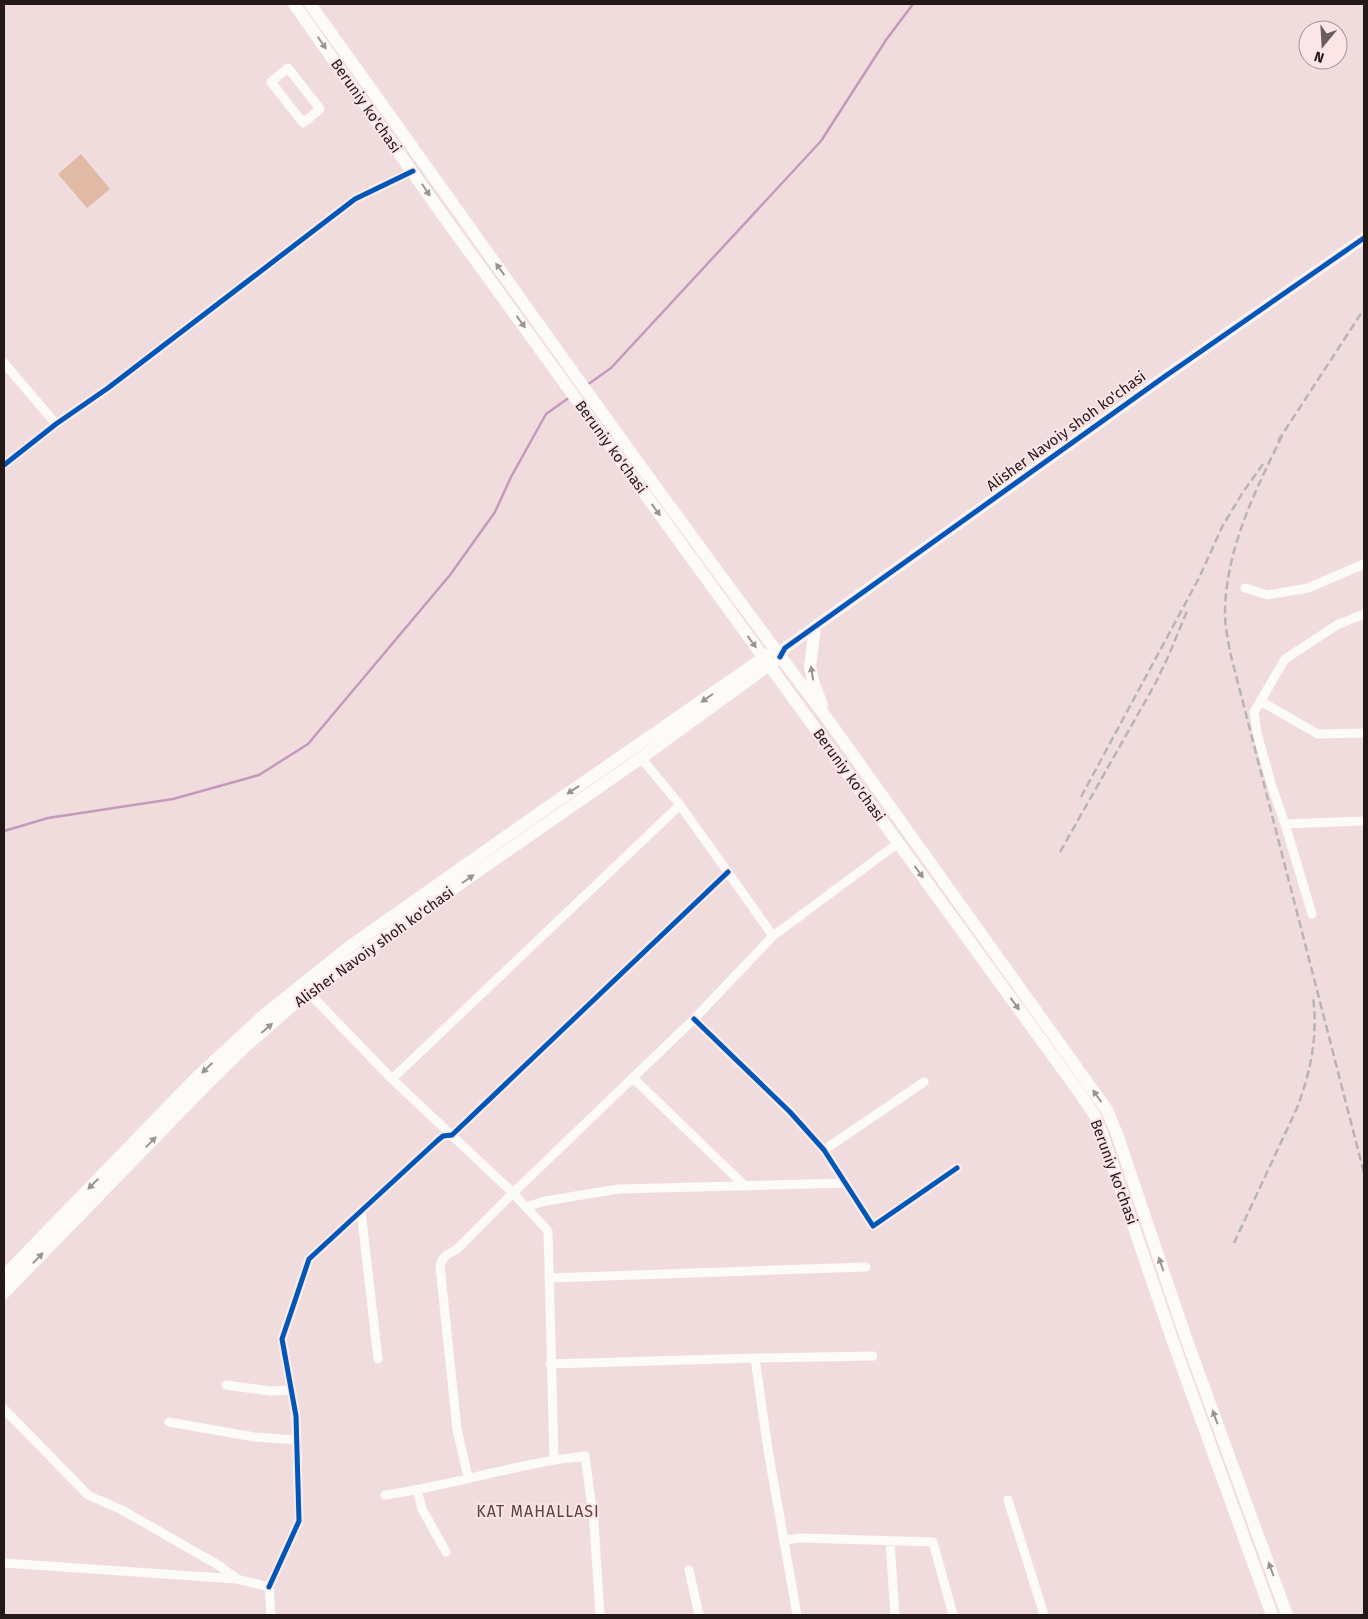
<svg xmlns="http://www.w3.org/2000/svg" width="1368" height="1619" font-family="'Fira Sans',sans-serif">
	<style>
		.green { fill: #e0baa5 }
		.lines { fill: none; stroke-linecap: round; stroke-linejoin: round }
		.stream { stroke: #c49abb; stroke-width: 2.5 }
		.minor { stroke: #fdfafa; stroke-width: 9 }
		.tertiary { stroke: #fdfafa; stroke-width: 11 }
		.secondary { stroke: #fdfafa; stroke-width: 12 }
		.rail { stroke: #b8b4b4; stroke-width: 2.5; stroke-dasharray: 8 4; stroke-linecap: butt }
		.cycleway-casing { stroke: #fbe5e6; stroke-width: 8 }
		.cycleway { stroke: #0057b8; stroke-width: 5 }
		.oneway { fill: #9b9494 }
		.labels { text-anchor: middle; stroke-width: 4; stroke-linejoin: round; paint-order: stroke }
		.street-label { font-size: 15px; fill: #241818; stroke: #fbe5e6 }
		.neighbourhood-label { font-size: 16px; letter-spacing: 1px; fill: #5f4244; stroke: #fbe5e6 }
	</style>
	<rect width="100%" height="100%" fill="#f0dcdd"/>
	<path class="green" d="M81,154L110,189L87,208L58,174Z"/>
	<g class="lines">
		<path class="stream" d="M587,385L611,368L821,141L886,40L913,4
			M4,831L48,818L173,799L259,775L308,744L450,575L495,512L511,477L546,414L570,397"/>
		<path class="minor" d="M288,68L320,109L303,123L271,82Z
			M4,363L56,424
			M4,465L56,424L108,388L355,199L413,171
			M1245,588L1267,595L1308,588L1364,564
			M1260,701L1318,734L1364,733
			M641,758L680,805L773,936
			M1285,824L1364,821
			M1312,914L1285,824L1272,787L1257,733L1254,712L1285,659L1337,625L1364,614
			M308,992L392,1079L513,1193L548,1231L554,1459
			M694,1019L790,1112L824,1150L873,1226L957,1168
			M633,1078L744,1185
			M392,1079L680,805
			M824,1150L924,1082
			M526,1207L545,1201L619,1189L845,1183
			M361,1211L378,1359
			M550,1278L866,1267
			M755,1358L768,1450L797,1615
			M550,1364L755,1358L873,1356
			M226,1385L270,1391L291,1390
			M4,1409L88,1495L122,1510L218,1565L236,1578
			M169,1422L254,1437L297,1440
			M468,1477L457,1429L440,1266C443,1256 447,1254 456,1250L513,1193L694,1019L773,936L898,843
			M417,1490L422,1509L446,1552
			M385,1495C452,1486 517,1463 585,1456L594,1523L600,1615
			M1008,1500L1044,1615
			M784,1540L801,1538L933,1542L953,1615
			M890,1541L895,1615
			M4,1563L237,1579L269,1587L271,1615
			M689,1570L699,1615
			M269,1587L299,1521L296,1416L282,1339L309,1259L437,1141L443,1136L452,1135L728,872"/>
		<path class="tertiary" d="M780,657L785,648L1164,377L1364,238"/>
		<path class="secondary" d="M294,4L442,214L597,428L1079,1092L1095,1116L1102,1134L1173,1342L1272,1615
			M310,4C481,242 649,483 826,717L1107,1110L1117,1134L1186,1338L1287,1615
			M815,627L810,667L813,681L822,705
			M4,1276L195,1079L264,1015L349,947L538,814L769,654
			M4,1293L207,1084L246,1046L308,992L461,883L641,758L775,661"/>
		<path class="rail" d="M1282,436C1255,491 1225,551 1225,614C1225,626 1228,640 1230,652L1364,1173
			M1278,441L1364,309
			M1081,797L1199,578L1222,527L1243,492L1263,464
			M1060,852L1155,684L1168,657L1187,611
			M1234,1243L1297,1108C1311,1071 1318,1036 1313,997"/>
		<defs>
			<path id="cycleway" d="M4,465L56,424L108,388L355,199L413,171
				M780,657L785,648L1164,377L1364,238
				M694,1019L790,1112L824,1150L873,1226L957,1168
				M269,1587L299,1521L296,1416L282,1339L309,1259L437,1141L443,1136L452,1135L728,872"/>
		</defs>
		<use href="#cycleway" class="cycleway-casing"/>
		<use href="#cycleway" class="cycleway"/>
	</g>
	<defs><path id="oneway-solid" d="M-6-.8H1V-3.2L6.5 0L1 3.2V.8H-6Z" transform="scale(1.25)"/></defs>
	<g class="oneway">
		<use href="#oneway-solid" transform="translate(322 43) rotate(55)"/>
		<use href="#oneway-solid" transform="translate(426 190) rotate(56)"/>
		<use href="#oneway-solid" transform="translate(500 269) rotate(-126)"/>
		<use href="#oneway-solid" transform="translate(521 322) rotate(54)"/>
		<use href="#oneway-solid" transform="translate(656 510) rotate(54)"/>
		<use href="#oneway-solid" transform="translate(752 642) rotate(54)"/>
		<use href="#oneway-solid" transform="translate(812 673) rotate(-99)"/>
		<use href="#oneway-solid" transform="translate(707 698) rotate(145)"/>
		<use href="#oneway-solid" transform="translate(573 790) rotate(146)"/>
		<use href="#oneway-solid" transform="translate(919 872) rotate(54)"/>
		<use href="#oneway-solid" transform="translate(468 879) rotate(-35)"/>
		<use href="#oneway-solid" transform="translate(1015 1004) rotate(54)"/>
		<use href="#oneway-solid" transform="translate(267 1028) rotate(-41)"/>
		<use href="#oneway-solid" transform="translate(207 1068) rotate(136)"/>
		<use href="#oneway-solid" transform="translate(1097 1096) rotate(-125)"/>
		<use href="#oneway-solid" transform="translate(151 1142) rotate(-46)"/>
		<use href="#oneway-solid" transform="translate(93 1184) rotate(135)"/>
		<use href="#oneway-solid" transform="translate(38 1258) rotate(-46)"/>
		<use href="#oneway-solid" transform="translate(1161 1264) rotate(-109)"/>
		<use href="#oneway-solid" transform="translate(1215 1417) rotate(-110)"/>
		<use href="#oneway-solid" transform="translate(1271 1569) rotate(-110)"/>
	</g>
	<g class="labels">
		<g class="street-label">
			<text transform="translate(366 106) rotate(55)" y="5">Beruniy ko'chasi</text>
			<text transform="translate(1066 431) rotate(-36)" y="5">Alisher Navoiy shoh ko'chasi</text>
			<text transform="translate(611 447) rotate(54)" y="5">Beruniy ko'chasi</text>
			<text transform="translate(849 775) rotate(54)" y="5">Beruniy ko'chasi</text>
			<text transform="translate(374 947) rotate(-36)" y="5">Alisher Navoiy shoh ko'chasi</text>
			<text transform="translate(1114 1172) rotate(70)" y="5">Beruniy ko'chasi</text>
		</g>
		<g class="neighbourhood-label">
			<text x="538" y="1517">KAT MAHALLASI</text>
		</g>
	</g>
	<rect width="1368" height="1619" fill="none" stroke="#241818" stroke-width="10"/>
	<g transform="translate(1323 45) rotate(198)"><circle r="24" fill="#fbe5e6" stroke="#a59394"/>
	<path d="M0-4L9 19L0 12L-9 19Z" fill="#6b5d5d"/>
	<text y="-8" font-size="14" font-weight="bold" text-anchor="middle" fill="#241818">N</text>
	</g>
</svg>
